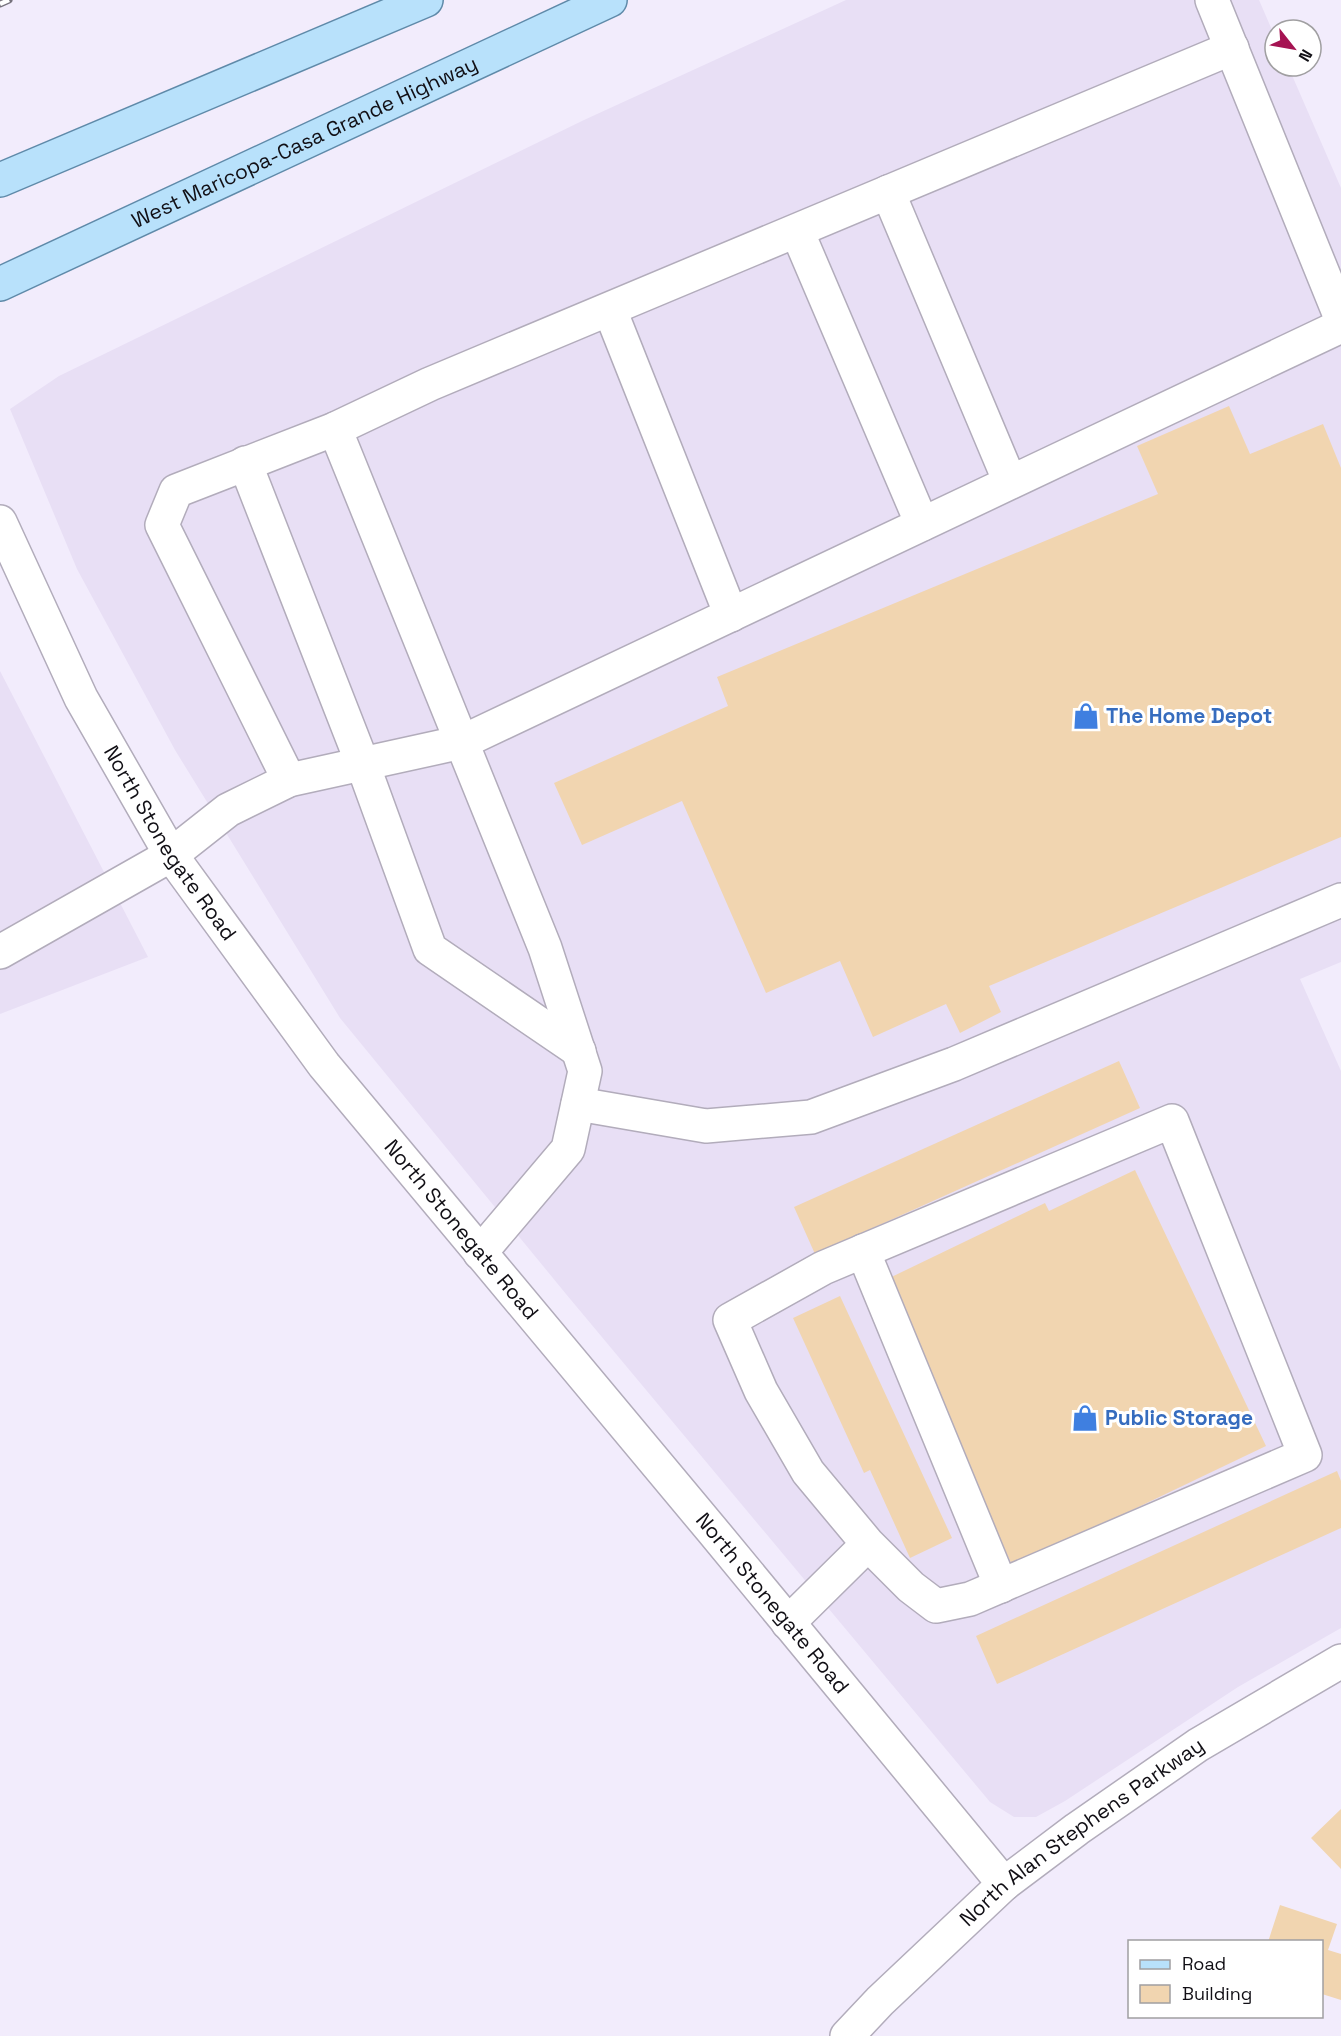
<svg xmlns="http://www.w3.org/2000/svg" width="1341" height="2036" font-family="'Space Grotesk',sans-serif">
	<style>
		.built { fill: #e8dff5 }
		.building { fill: #f1d5b0 }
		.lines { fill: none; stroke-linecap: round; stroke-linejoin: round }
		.minor-casing { stroke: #b2acbb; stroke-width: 36 }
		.major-casing { stroke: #5f8aa9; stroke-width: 36 }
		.minor { stroke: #fff; stroke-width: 33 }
		.major { stroke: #b8e1fb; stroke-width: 33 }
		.rail-casing { stroke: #76727c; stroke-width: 7 }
		.rail { stroke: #fff; stroke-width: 4.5; stroke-dasharray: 14; stroke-linecap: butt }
		.labels { text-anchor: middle; stroke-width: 6; stroke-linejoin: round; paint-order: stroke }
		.street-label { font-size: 21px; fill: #110f15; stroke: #fff }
		.shop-label { font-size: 21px; font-weight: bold; fill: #366cbe; stroke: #fff; text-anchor: start }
	</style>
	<rect width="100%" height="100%" fill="#f2ecfc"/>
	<path class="built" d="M846,0H1259L1275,37V66H1288L1341,188V962L1300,979L1341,1071V1628L1238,1687L1065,1801L1036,1817H1014L990,1802L566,1294L340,1018L175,750L77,569L10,409L59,376L584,120Z
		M0,671L148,957L0,1014Z"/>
	<path class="building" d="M1229,406L1250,454L1323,424L1341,468V837L989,986L1001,1012L960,1033L946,1004L873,1037L840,961L766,993L682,801L582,845L554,783L728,706L717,677L1158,494L1137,446Z
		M1119,1061L1140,1108L815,1254L794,1207Z
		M1135,1170L1266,1446L1013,1567L879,1283L1045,1203L1049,1211Z
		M840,1296L952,1538L910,1558L870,1470L864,1473L793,1318Z
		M1337,1471L1341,1481V1528L997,1684L976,1636Z
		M1341,1809V1869L1311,1838Z
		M1280,1905L1337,1924L1328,1950L1341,1954V2000L1322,1994V1942H1268Z"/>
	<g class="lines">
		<defs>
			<g id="minor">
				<path d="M1212,0L1341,318"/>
				<path d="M888,192L1010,482"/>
				<path d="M797,231L922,524"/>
				<path d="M610,310L731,615"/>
				<path d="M335,429L545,948L585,1071L568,1149L480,1253"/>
				<path d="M245,463L363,765L430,949L579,1051"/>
				<path id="s1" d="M0,522L81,698L171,855L324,1065L712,1530L1004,1884"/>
				<path d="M289,780L162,525L176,491L335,429L430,384L1232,48"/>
				<path d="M0,952L171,855L228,810L289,780L462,742L1341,326"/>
				<path d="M578,1104L706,1126L811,1117L954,1064L1341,900"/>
				<path d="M863,1251L1001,1586"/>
				<path d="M788,1623L868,1544L808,1472L761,1391L730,1320L823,1268L1172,1121L1305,1455L970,1599L936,1606L911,1587L868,1544"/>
				<path id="s2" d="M847,2036L880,2001L1004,1884L1077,1829L1198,1745L1341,1661"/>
			</g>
			<g id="major">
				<path d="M0,180L426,0"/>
				<path id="s3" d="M0,284L610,0"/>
			</g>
		</defs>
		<use href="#minor" class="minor-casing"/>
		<use href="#major" class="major-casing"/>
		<use href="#minor" class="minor"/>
		<use href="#major" class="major"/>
		<defs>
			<path id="rail" d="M0,4L9,0"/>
		</defs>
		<use href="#rail" class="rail-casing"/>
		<use href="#rail" class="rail"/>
	</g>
	<defs>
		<symbol id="shop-bare" viewBox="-9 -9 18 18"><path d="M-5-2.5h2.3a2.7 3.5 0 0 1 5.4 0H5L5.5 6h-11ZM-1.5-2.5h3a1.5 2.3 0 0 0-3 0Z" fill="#3f7fe0" stroke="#fff" stroke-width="2.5" paint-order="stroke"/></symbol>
	</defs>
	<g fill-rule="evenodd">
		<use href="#shop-bare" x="1067" y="697" width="38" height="38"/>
		<use href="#shop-bare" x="1066" y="1399" width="38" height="38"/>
	</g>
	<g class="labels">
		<g class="street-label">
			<text dy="7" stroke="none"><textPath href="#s3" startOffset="336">West Maricopa-Casa Grande Highway</textPath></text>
			<text dy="7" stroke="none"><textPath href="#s1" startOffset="364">North Stonegate Road</textPath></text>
			<text dy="7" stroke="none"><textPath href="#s1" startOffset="849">North Stonegate Road</textPath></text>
			<text dy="7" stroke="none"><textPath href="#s1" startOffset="1335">North Stonegate Road</textPath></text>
			<text dy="7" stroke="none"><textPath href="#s2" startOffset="312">North Alan Stephens Parkway</textPath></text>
		</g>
		<g class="shop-label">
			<text x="1106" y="723">The Home Depot</text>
			<text x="1105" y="1425">Public Storage</text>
		</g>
	</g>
	<rect x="1128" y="1940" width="195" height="78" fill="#ffffff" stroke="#a09fa1" stroke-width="1.5"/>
	<rect x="1140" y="1960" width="30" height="9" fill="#b8e1fb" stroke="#a09fa1" stroke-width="1.5"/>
	<text x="1182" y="1970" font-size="18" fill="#110f15">Road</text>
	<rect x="1140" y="1985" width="30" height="18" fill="#f1d5b0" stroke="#a09fa1" stroke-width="1.5"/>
	<text x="1182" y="2000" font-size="18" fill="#110f15">Building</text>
	<g transform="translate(1293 48) rotate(121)"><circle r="28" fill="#ffffff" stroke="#a09fa1" stroke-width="1.5"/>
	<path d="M0-4.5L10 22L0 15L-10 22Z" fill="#a51352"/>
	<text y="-9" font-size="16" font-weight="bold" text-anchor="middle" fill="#110f15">N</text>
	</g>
</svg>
